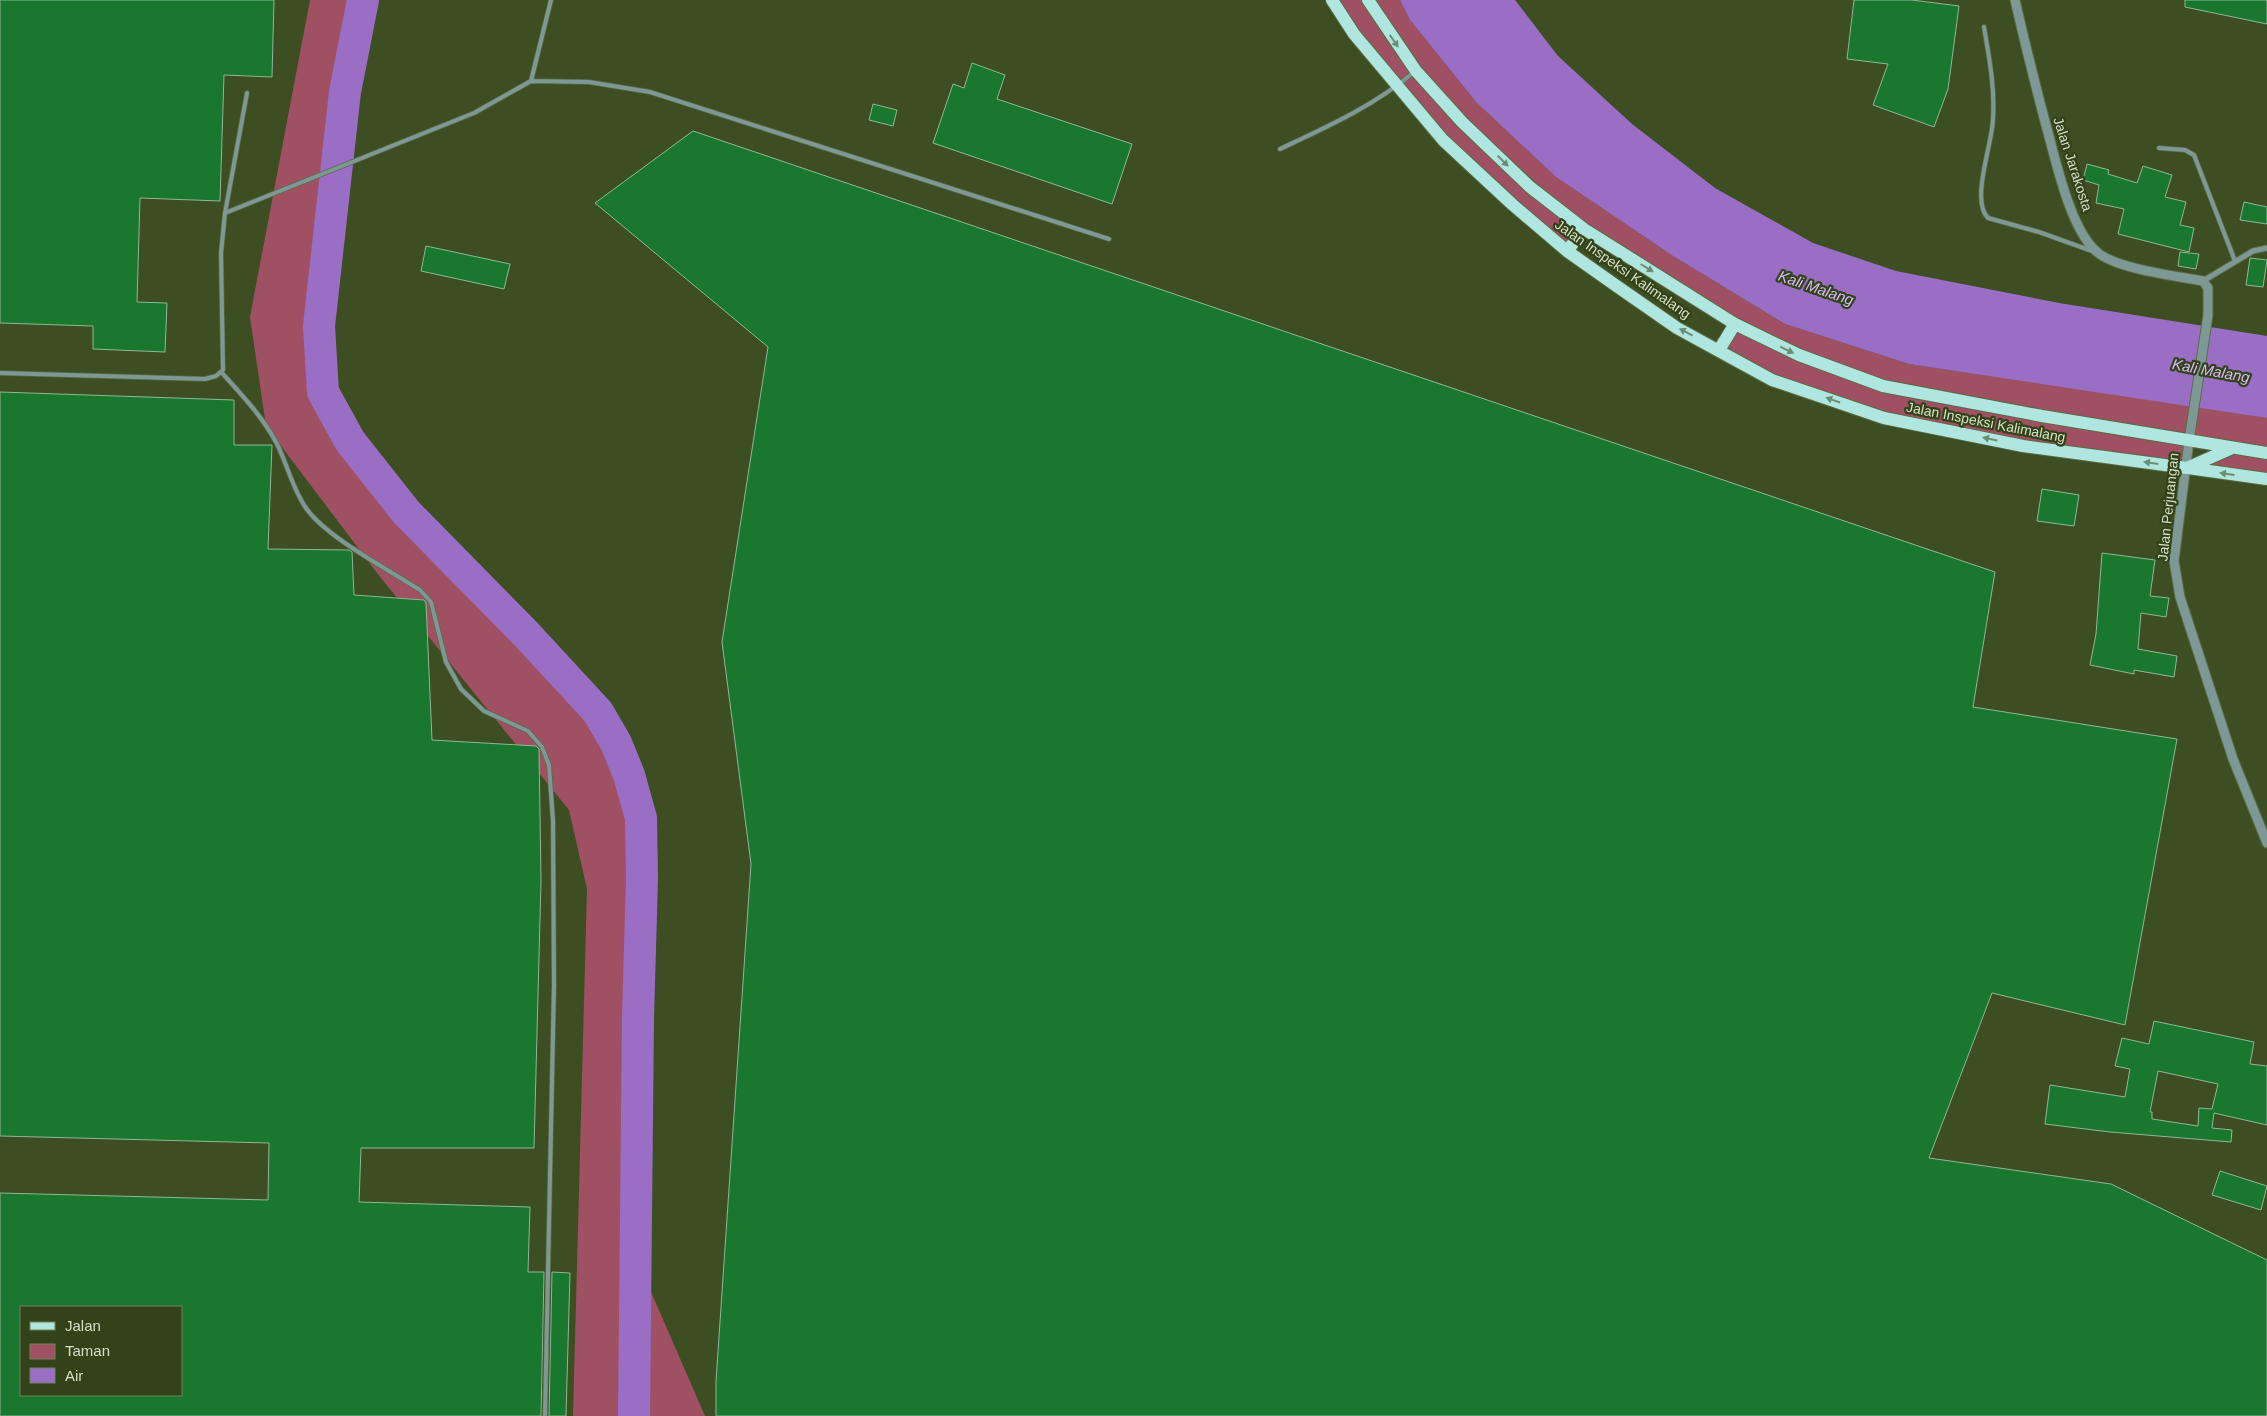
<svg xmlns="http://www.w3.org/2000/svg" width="2267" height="1416" font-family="Helvetica,sans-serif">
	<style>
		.green { fill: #9f5163; fill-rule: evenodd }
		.water { fill: #9b6ec6 }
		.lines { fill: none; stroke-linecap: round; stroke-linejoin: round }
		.river { stroke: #9b6ec6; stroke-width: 32 }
		.building { fill: #1a772f; stroke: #90b893; fill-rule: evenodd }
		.service-casing { stroke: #5b6b44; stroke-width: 5.5 }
		.minor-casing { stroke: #5b6b44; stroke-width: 7 }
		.tertiary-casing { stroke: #5b6b44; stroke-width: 11 }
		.primary-casing { stroke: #5b6b44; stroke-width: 14 }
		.service { stroke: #7d9895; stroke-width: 4 }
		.minor { stroke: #7d9895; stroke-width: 5 }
		.tertiary { stroke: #7d9895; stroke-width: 9 }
		.primary { stroke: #afe7e0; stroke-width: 12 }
		.oneway { fill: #6b8d73 }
		.labels { text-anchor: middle; stroke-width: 4.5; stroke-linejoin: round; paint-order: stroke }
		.street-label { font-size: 14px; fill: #d5dfc7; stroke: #334319 }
		.water-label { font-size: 15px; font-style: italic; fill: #dab8fd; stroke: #334319 }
	</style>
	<rect width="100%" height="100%" fill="#3d4e23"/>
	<path class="green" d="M310,0H363L345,92L319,326L323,392L350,441L404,510L598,712L616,743L641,818L642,873L633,1367L635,1255L705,1416H573L587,889L569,810L377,573L266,426L250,317Z
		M1332,0H1400L1410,20L1476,102L1556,177L1673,256L1785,324L1909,364L2191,405L2190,438L2199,407L2267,418V479L2023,446L1827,398L1719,350L1735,325L1585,229L1567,251L1443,140ZM1422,77L1579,223L1530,187ZM2189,441L2229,449L2187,468Z"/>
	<path class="water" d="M1400,0H1515L1558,56L1632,124L1715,188L1813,243L1896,271L2059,303L2267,336V418L1909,364L1785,324L1673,256L1556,177L1476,102L1410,20Z"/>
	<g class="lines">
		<path class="river" d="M363,0L345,92L319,326L323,392L350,441L406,512L526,634L598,712L616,743L629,775L641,818L642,879L638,1017L634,1416"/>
	</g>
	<path class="building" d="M0,0H274L272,77L224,75L220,201L140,198L137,302L167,303L165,352L93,349V326L0,323Z
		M1854,0H1912L1959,6L1948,89L1934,127L1873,105L1888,64L1847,59Z
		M2185,0H2267V24L2185,7Z
		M972,63L1005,75L997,99L1132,144L1112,204L933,143L953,84L964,88Z
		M873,104L897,110L893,126L869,120Z
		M693,131L1995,572L1973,707L2177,739L2125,1025L1992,993L1929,1158L2111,1184L2267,1260V1416H716V1381L751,864L722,642L768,347L595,203Z
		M2087,164L2109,170L2108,174L2137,183L2143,166L2172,175L2165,197L2186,202L2180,225L2194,228L2189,252L2118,234L2124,209L2096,203L2099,185L2083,180Z
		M2244,202L2267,207V224L2240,220Z
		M426,246L510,264L504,289L421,271Z
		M2180,252L2199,254L2196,269L2178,266Z
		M2250,258L2267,260L2263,287L2246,285Z
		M0,392L234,400V445H272L268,549L349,550L352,552L354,595L424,600L426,603L432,740L536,746L539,749L541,881L534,1148H361L359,1202L530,1207L528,1272H544L541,1416H0V1193L268,1200L269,1143L0,1136ZM21,1307H181V1395H21Z
		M2042,489L2079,495L2074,526L2037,521Z
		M2102,553L2155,560L2150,596L2169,598L2166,617L2141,613L2138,649L2177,656L2174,677L2134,670V674L2090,665L2096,634Z
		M2154,1021L2254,1042L2250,1064L2267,1066V1125L2214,1113L2212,1128L2232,1130L2231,1142L2110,1132L2045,1124L2050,1085L2125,1097L2130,1069L2115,1066L2122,1038L2149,1044ZM2158,1071L2218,1084L2212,1109L2199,1108L2198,1126L2152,1119V1112H2150Z
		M2220,1171L2267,1186L2261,1210L2212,1195Z
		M552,1272L570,1273L566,1416H549Z"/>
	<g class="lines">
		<defs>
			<path id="service" d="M1984,27C1989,57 1995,87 1993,118C1993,143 1970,200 1988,218L2039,232L2092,251
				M531,81L551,0
				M2159,148L2185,150L2194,155L2235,261
				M1280,149C1327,127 1374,106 1414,72
				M225,213L247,93
				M0,373L205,379L216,376L223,370L221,253L225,213L474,113L531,81L589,82L650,92L1109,239
				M222,373C241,394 262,416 276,442C287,463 292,488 306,508C326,537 389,570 420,590L431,602L446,662L461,689L484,711L528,731L542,747L549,765L553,821L554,985L545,1416"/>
			<path id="minor" d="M2203,281L2253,251L2267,248"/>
			<path id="tertiary" d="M2015,0C2026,48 2038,96 2051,144C2059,174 2073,232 2097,252C2116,269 2177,276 2203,281L2208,288V315L2189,441L2174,561L2180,597L2233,759L2267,843"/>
			<path id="primary" d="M1332,0L1354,34L1443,140L1513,205L1567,251L1618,287L1677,328L1772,380L1884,418L2023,446L2187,468L2230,449
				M1368,0L1416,71L1462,122L1530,187L1584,229L1735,324L1799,355L1883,386L2042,416L2267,453
				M1567,251L1584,229
				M1719,350L1735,324
				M2188,468L2267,479"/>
		</defs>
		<use href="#service" class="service-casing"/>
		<use href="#minor" class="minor-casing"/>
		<use href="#tertiary" class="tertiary-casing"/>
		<use href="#primary" class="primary-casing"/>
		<use href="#service" class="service"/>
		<use href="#minor" class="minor"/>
		<use href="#tertiary" class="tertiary"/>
		<use href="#primary" class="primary"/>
	</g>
	<defs><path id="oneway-solid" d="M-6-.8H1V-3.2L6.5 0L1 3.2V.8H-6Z" transform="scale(1.25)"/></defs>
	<g class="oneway">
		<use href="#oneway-solid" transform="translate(1394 41) rotate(55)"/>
		<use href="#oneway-solid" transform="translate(1503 161) rotate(44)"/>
		<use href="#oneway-solid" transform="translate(1647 268) rotate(32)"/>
		<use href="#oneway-solid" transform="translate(1686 332) rotate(-152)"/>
		<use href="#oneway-solid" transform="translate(1787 350) rotate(26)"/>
		<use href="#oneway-solid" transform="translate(1833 400) rotate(-161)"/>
		<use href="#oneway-solid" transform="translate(1990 439) rotate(-168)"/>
		<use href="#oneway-solid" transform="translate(2151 463) rotate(-172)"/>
		<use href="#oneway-solid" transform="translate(2227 474) rotate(-172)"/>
	</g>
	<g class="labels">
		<g class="street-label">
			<text transform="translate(2073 164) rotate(72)" y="5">Jalan Jarakosta</text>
			<text transform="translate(1623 269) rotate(35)" y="5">Jalan Inspeksi Kalimalang</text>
			<text transform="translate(1986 422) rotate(11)" y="5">Jalan Inspeksi Kalimalang</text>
			<text transform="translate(2168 507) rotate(-84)" y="5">Jalan Perjuangan</text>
		</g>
		<g class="water-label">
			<text transform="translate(1816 288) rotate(19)" y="5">Kali Malang</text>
			<text transform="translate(2211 371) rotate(10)" y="5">Kali Malang</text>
		</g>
	</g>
	<rect x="20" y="1306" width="162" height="90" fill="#334319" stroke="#74815f"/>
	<rect x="30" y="1322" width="25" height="8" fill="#afe7e0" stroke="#74815f"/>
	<text x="65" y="1331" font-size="15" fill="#d5dfc7">Jalan</text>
	<rect x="30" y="1344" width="25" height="15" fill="#9f5163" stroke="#74815f"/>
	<text x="65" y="1356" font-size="15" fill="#d5dfc7">Taman</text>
	<rect x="30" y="1368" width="25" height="15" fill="#9b6ec6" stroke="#74815f"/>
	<text x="65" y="1381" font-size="15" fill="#d5dfc7">Air</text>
</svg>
